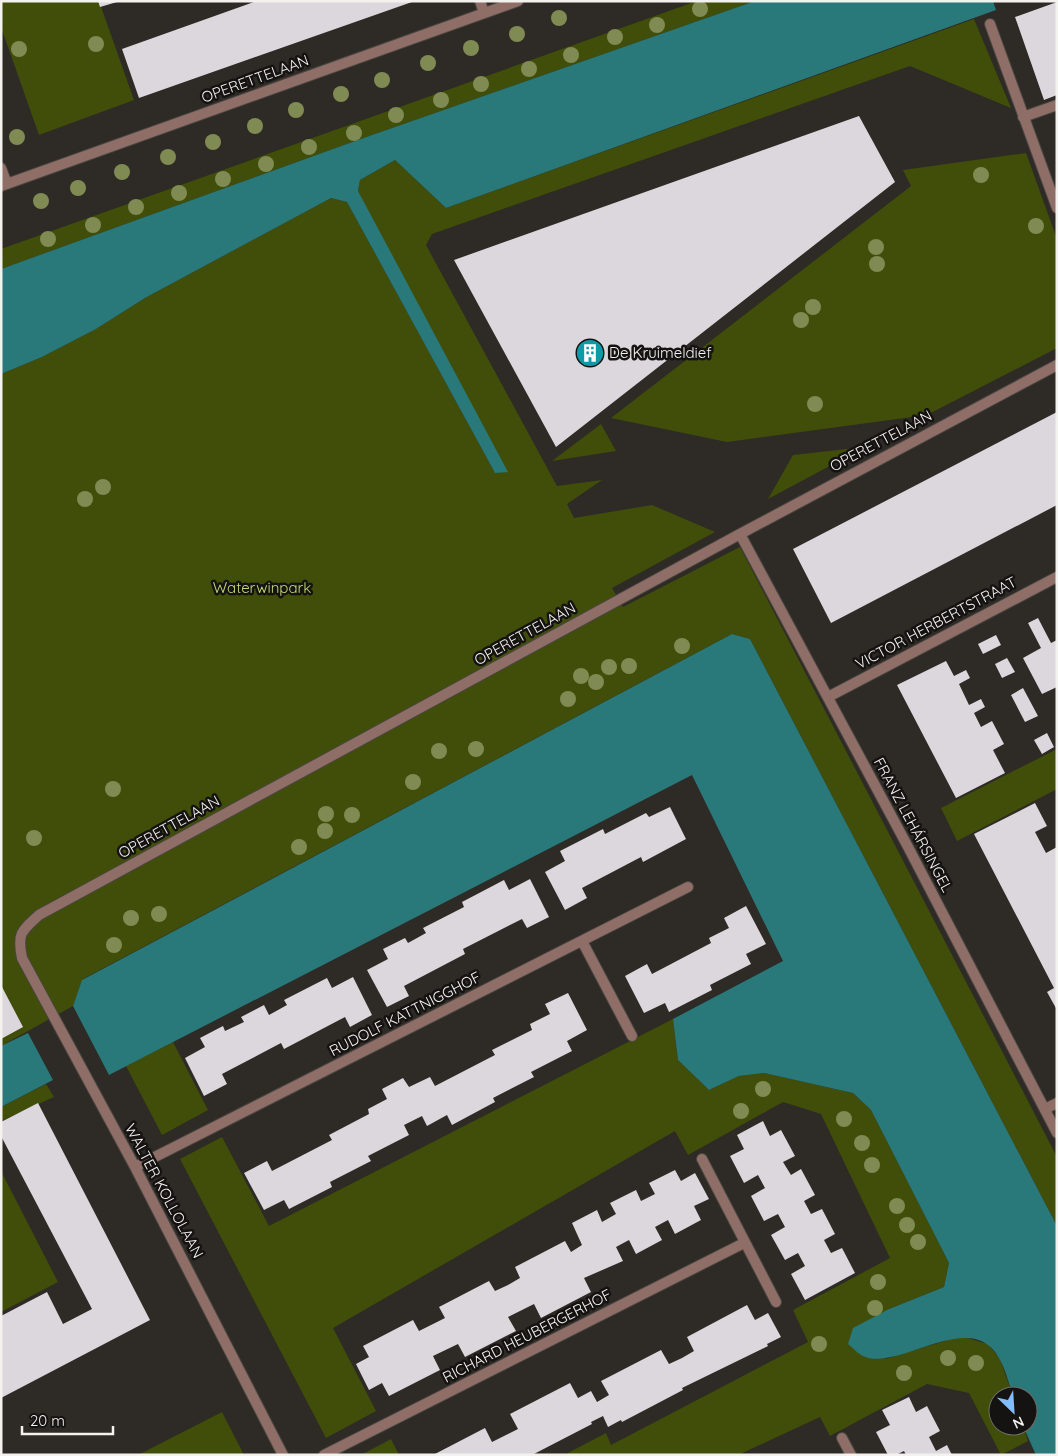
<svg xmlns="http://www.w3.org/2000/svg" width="1058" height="1456" font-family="Quicksand,sans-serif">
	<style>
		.green { fill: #414e09 }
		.water { fill: #29787a }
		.building { fill: #dcd7dd }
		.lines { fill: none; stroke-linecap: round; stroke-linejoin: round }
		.minor-casing { stroke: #4a4641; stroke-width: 12 }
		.minor { stroke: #8e6e67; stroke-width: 10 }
		.tree { fill: #808b54 }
		.labels { text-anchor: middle; stroke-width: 5; stroke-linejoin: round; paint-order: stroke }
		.street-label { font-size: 15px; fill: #f4f2ee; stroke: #151311 }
		.poi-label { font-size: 15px; fill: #f4f2ee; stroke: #151311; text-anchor: start }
		.park-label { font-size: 15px; fill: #c3da7a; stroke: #151311 }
	</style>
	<rect width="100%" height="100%" fill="#2e2a25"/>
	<path class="green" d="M1,1H99L134,100L39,135L1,27Z
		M697,1H755L355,141L1,269V249Z
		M974,19L1011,108L910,66L432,234L426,245L557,486L602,480L567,504L574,518L652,505L715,532L612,588L623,607L740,547L1057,1157V1226L750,639L732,634L83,979L73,1006L1,1046V374L42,357L96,329L145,298L331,198L347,202L495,473L358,191L360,180L395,160L446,208Z
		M1026,153L1057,239V348L927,415L727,442L611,418L911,186L903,170Z
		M601,424L616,451L552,461Z
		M865,447L768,499L793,455Z
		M1057,749V789L957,841L941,808Z
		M673,1019L678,1060L709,1090L739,1076L764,1073L853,1093L871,1110L949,1263L944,1287L889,1309L885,1359L961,1336L988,1344L1000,1359L1013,1396H998V1426H1023L1028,1441L1001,1455L969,1393L927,1384L830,1436L820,1417L738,1455H564L606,1433L611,1445L808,1342L793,1310L890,1258L821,1114L783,1102L688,1155L675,1131L333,1328L376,1411L326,1438L180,1159L222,1137L269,1226Z
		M173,1042L208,1110L162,1135L126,1066Z
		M46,1084L54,1097L1,1121V1107Z
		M1,1171L58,1282L1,1312Z
		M222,1412L244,1455H138Z
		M391,1439L399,1455H361Z"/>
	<path class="water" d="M755,1H993L996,10L446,208L395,160L360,180L358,191L508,472L495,473L347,202L331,198L145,298L96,329L42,357L1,374V269L355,141Z
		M732,634L750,639L1057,1226V1455H1036L1023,1426H1028V1396H1013C1009,1384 1006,1371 1000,1360C972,1305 899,1373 863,1356C858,1354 853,1348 848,1344L853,1328L889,1309L944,1287L949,1263L871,1110L853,1093L764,1073L739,1076L709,1090L678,1060L673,1019L783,961L692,775L109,1075L73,1006L82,980Z
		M28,1033L53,1080L1,1107V1046Z"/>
	<path class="building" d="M98,1H117V2L100,7Z
		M257,1H412V2L139,98L122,49Z
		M1057,2V95L1044,100L1015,17Z
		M859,116L895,182L556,447L454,260Z
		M1057,412V505L831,623L793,549Z
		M1038,618L1051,643L1057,640V687L1042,694L1023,658L1041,648L1028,623Z
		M996,635L1001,645L983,654L978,644Z
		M1007,658L1015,672L1002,678L995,664Z
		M946,661L954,676L966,670L970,678L959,684L969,705L981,699L985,707L974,713L981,727L992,721L1004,744L993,750L1005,773L956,798L897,685Z
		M1023,688L1038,716L1025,722L1011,695Z
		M1047,733L1054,747L1042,754L1034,740Z
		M1035,803L1047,826L1035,832L1046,853L1057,847V1010L1047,992L1054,988L974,834Z
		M670,807L686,839L643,862L641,857L582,888L587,898L565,910L545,872L565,861L560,851L603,829L605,834L646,813L649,817Z
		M530,879L549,917L527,928L522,919L463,949L465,954L404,986L409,996L387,1007L367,970L388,959L383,949L405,938L408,943L426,933L423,928L464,907L462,902L504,880L509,890Z
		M746,906L766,944L746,954L751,964L710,985L712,990L669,1012L665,1003L644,1013L625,976L647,964L652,974L711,943L709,938L729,928L724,918Z
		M353,977L372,1015L350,1027L345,1017L284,1049L281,1043L222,1074L227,1084L204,1096L185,1058L205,1047L200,1038L223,1026L225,1031L244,1022L241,1017L264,1005L269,1015L287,1005L284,1000L327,978L332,988Z
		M1,985L23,1027L1,1039Z
		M568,993L587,1030L567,1041L572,1051L531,1072L534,1077L493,1098L495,1102L452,1125L447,1115L427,1126L422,1116L404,1125L409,1135L368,1156L371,1161L330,1182L332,1187L289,1209L284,1200L264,1210L244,1173L267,1161L272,1171L332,1140L329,1135L369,1114L368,1109L387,1099L382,1089L403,1078L409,1087L430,1077L435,1086L495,1055L492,1050L532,1030L530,1024L550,1014L545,1004Z
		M38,1103L150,1320L1,1398V1316L47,1292L63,1324L92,1309L1,1136V1122Z
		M763,1121L770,1136L781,1130L795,1156L783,1162L791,1175L801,1169L815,1195L804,1201L811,1214L822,1209L835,1234L824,1240L831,1253L842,1248L855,1273L805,1300L791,1274L805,1266L798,1253L785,1260L771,1235L785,1227L778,1214L764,1221L751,1196L765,1188L758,1175L744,1183L730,1156L744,1149L737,1135Z
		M675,1170L681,1181L695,1173L709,1199L694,1206L701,1220L675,1234L668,1220L655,1227L662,1240L636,1254L629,1240L616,1247L623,1261L584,1278L591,1292L541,1318L534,1304L508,1317L516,1331L465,1357L458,1344L433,1356L440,1370L389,1396L382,1383L369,1390L356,1364L369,1357L363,1346L413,1320L419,1331L445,1318L439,1307L489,1281L495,1291L508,1285L520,1278L515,1267L565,1241L571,1252L582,1245L572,1223L597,1210L602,1222L616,1214L610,1203L636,1190L641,1201L655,1194L649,1183Z
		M747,1305L755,1320L768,1313L781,1337L767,1344L768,1346L682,1388L683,1390L622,1422L621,1420L608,1427L603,1416L591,1422L592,1424L532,1455H433L485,1428L492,1442L518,1429L510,1414L570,1383L578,1398L591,1391L597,1402L609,1395L601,1381L661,1350L669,1364L682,1358L694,1351L687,1337Z
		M909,1397L916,1412L927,1406L940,1431L929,1437L936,1451L947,1445L952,1455H906L904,1451L896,1455H888L876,1432L890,1425L882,1410Z"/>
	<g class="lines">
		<defs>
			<path id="minor" d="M480,1L484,13
				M990,24L1057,208
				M1023,117L1057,105
				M1,168L7,184
				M1,186L518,1
				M740,534L907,845L1057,1133
				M828,697L1057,577
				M582,941L632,1036
				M1045,1109L1057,1103
				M702,1159L776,1302
				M135,1167L688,887
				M842,1438L851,1455
				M283,1455L135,1167L22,958C17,934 21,931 39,915L740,534L1057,365
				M324,1455L744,1243"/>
		</defs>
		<use href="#minor" class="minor-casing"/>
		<use href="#minor" class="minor"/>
	</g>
	<g class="tree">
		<circle cx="700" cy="9" r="8"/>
		<circle cx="559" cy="18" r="8"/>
		<circle cx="657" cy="25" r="8"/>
		<circle cx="517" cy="34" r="8"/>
		<circle cx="615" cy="37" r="8"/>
		<circle cx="96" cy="44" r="8"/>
		<circle cx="471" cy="48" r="8"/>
		<circle cx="19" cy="49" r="8"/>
		<circle cx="571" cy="55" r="8"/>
		<circle cx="428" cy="63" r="8"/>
		<circle cx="529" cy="69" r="8"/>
		<circle cx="382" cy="80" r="8"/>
		<circle cx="481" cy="84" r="8"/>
		<circle cx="341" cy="94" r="8"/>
		<circle cx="441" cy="100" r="8"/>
		<circle cx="296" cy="110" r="8"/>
		<circle cx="396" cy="115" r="8"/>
		<circle cx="255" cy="126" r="8"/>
		<circle cx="354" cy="133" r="8"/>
		<circle cx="17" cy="137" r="8"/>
		<circle cx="213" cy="142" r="8"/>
		<circle cx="309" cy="147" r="8"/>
		<circle cx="168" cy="157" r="8"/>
		<circle cx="266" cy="164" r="8"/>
		<circle cx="122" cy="172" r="8"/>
		<circle cx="981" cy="175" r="8"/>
		<circle cx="223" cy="179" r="8"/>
		<circle cx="78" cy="188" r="8"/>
		<circle cx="179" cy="193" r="8"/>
		<circle cx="41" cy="201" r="8"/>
		<circle cx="136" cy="207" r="8"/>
		<circle cx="93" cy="225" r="8"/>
		<circle cx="1036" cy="226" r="8"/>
		<circle cx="48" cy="239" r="8"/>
		<circle cx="876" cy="247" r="8"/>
		<circle cx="877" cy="264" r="8"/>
		<circle cx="813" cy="307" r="8"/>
		<circle cx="801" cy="320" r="8"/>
		<circle cx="815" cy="404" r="8"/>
		<circle cx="103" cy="487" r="8"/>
		<circle cx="85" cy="499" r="8"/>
		<circle cx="682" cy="646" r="8"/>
		<circle cx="629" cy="666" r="8"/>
		<circle cx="609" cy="667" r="8"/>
		<circle cx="581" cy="676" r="8"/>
		<circle cx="596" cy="682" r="8"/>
		<circle cx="568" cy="699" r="8"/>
		<circle cx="476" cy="749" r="8"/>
		<circle cx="439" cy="751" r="8"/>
		<circle cx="413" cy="782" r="8"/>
		<circle cx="113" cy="789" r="8"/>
		<circle cx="326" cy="814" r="8"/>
		<circle cx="352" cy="815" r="8"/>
		<circle cx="325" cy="831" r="8"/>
		<circle cx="34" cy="838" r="8"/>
		<circle cx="299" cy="847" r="8"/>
		<circle cx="159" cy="914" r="8"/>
		<circle cx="131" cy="918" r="8"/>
		<circle cx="114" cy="945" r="8"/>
		<circle cx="763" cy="1089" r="8"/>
		<circle cx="741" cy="1111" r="8"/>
		<circle cx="844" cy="1119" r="8"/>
		<circle cx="862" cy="1143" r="8"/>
		<circle cx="872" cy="1165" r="8"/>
		<circle cx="897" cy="1206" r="8"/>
		<circle cx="907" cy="1225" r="8"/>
		<circle cx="918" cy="1242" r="8"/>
		<circle cx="878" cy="1282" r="8"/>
		<circle cx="875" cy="1308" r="8"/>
		<circle cx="819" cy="1344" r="8"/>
		<circle cx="948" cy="1358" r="8"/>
		<circle cx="976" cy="1363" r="8"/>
		<circle cx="904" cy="1373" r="8"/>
	</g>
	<defs>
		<symbol id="building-disc" viewBox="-11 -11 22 22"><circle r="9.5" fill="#0f9aa8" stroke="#151311"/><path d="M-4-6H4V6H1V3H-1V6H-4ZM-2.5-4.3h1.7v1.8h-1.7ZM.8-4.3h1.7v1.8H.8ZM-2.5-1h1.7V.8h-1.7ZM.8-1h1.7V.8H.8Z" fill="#fff"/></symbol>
	</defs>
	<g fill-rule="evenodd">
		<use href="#building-disc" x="574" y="337" width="32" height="32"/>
	</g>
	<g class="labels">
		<g class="street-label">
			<text transform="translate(255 79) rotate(-20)" y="5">OPERETTELAAN</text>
			<text transform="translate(881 441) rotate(-28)" y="5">OPERETTELAAN</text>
			<text transform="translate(936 623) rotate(-28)" y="5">VICTOR HERBERTSTRAAT</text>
			<text transform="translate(525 634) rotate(-29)" y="5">OPERETTELAAN</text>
			<text transform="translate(913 825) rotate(62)" y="5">FRANZ LEHÁRSINGEL</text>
			<text transform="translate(169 827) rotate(-29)" y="5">OPERETTELAAN</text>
			<text transform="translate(405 1014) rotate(-27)" y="5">RUDOLF KATTNIGGHOF</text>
			<text transform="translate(164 1191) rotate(62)" y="5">WALTER KOLLOLAAN</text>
			<text transform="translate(527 1336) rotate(-27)" y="5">RICHARD HEUBERGERHOF</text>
		</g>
		<g class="poi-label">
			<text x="609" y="358">De Kruimeldief</text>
		</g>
		<g class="park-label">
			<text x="262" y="593">Waterwinpark</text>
		</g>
	</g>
	<rect width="1058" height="1456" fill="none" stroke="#f4f2ee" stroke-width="5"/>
	<g transform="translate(1013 1411) rotate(155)"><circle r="24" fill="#151311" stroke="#6e6c69"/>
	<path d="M0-4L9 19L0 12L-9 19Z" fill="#84bcfb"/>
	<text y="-8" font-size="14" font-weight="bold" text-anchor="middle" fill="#f4f2ee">N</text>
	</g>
	<path d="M22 1426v8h91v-8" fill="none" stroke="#f4f2ee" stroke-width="2.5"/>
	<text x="30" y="1426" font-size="15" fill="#f4f2ee" stroke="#151311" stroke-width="4" paint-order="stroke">20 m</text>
</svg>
